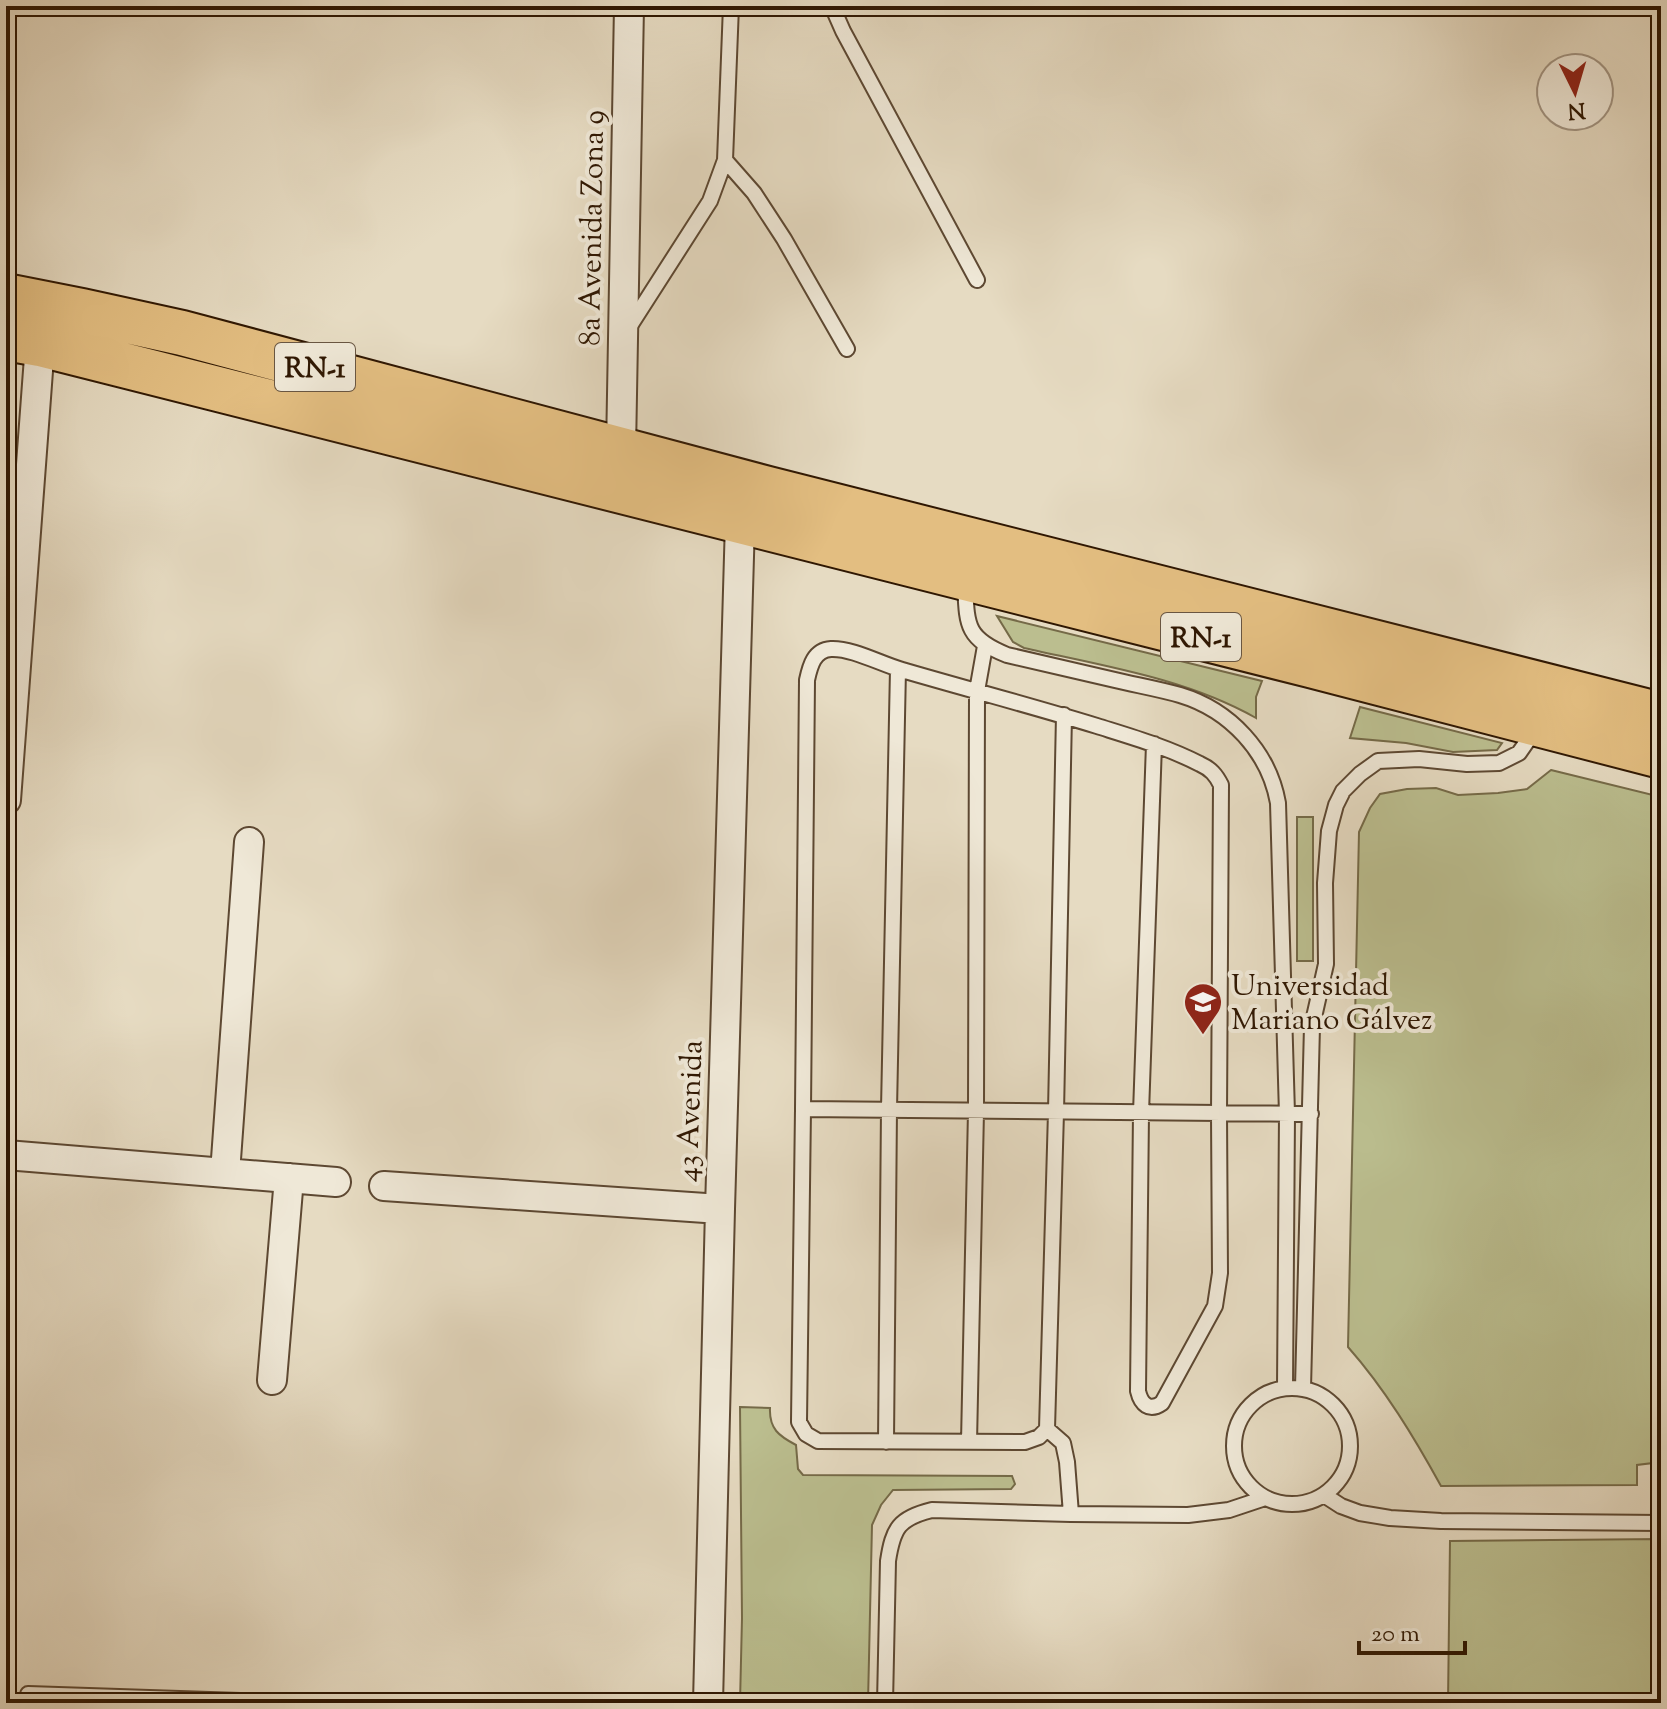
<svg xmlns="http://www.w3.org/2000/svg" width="1667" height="1709" font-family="'Sorts Mill Goudy',serif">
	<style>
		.green { fill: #bbbe8f; stroke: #756a48; stroke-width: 2 }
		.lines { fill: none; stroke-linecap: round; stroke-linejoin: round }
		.lane-casing { stroke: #5d4832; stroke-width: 18 }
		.street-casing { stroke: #5d4832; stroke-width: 32 }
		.highway-casing { stroke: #2f1702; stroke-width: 48 }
		.lane { stroke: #efe8d7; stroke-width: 14 }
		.street { stroke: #efe8d7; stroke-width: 28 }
		.highway { stroke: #e3be81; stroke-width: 44 }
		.labels { text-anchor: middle; stroke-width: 8; stroke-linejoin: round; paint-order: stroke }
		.shield { fill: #efe8d7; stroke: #695642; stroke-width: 2 }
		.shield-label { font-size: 28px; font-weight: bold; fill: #2f1702 }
		.street-label { font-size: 30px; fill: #2f1702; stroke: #efe8d7 }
		.poi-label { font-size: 30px; fill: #2f1702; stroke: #efe8d7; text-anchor: start }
	</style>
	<rect width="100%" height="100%" fill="#e6dbc2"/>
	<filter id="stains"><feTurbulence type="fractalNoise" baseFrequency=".0025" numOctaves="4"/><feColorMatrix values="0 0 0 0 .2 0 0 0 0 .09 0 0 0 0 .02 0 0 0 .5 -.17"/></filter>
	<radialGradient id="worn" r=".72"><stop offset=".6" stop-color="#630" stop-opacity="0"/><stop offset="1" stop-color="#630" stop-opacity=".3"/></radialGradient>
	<path class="green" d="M997,616L1262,681L1256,697V718C1185,678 1103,666 1024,648L1013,642Z
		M1360,707L1502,743L1497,750L1453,752L1406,743L1350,738Z
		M1551,770L1661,797V1462L1637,1465V1485L1441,1486C1414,1437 1385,1389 1348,1347L1359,832L1370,808L1380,794L1407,789L1436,788L1458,795L1498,793L1527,789Z
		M1297,817H1313V961H1297Z
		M740,1407L770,1408C769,1429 779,1436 796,1445L798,1469L803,1475L1012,1476L1015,1484L1011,1489L893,1490L881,1505L872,1525L868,1703H740L742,1618Z
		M1661,1539V1703H1448L1450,1541Z"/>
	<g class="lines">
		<defs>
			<path id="lane" d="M832,6L843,31L977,280
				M725,160L754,193L784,239L847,349
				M628,329L710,201L725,160L731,6
				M965,582C967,625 965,638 1007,655C1043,663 1079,672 1115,680C1136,685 1159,689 1180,695C1230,710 1269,752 1278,803L1287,1114L1285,1387
				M803,1109L807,680C810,666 814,650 831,649C852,648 881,664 902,670C967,689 1032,706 1097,726C1132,737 1167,747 1200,764C1211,769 1216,775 1221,785L1219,1114L1220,1273L1215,1306L1162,1403C1149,1412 1141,1404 1138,1391L1141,1113L1154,744
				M1234 1446a58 58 0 1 1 116 0a58 58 0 1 1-116 0Z
				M1303,1388L1312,1026L1326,964L1325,883L1329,831L1336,805L1343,791L1360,774L1378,761L1419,759L1467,764L1499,763L1519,753L1535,730
				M1047,1429L1056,1112L1064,715
				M886,1442L889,1109L898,669
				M969,1442L976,1111L977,691L985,646
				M1324,1495L1341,1506L1360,1513L1390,1518L1441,1521L1661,1523
				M1071,1514L1067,1462L1063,1443L1047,1429L1039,1437L1025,1442L818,1441L806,1434L799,1422L803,1109L1311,1114
				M28,1694L299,1703
				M885,1703L888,1561C893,1528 899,1518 932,1510L1071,1514L1188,1515L1229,1510L1265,1498"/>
			<path id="street" d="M621,450L629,6
				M6,800L40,344
				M6,1155L336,1182
				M225,1173L249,842
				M384,1186L720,1209
				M272,1380L289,1178
				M708,1703L720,1209L740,522"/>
			<path id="highway" d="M6,296L82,311L182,333L768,489L1661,715
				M6,338L40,344L1310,665L1661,756"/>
		</defs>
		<use href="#lane" class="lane-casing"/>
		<use href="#street" class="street-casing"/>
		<use href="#highway" class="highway-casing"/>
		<use href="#lane" class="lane"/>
		<use href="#street" class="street"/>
		<use href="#highway" class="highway"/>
	</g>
	<defs>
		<symbol id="university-pin" viewBox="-11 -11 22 30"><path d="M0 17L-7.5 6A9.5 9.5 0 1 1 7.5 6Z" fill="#8f2418" stroke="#efe8d7"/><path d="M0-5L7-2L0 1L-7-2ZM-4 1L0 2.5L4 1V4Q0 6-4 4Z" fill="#fff"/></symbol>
	</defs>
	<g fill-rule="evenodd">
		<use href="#university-pin" x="1181" y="980" width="44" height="60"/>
	</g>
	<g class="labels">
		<g class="shield">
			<rect x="275" y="343" width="80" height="48" rx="6"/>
			<rect x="1161" y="613" width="80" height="48" rx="6"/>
		</g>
		<g class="shield-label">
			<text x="315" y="377">RN-1</text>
			<text x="1201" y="647">RN-1</text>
		</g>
		<g class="street-label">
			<text transform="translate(591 228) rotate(-89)" y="10">8a Avenida Zona 9</text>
			<text transform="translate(689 1111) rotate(-88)" y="10">43 Avenida</text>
		</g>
		<g class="poi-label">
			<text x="1231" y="995">Universidad<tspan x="1231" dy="34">Mariano Gálvez</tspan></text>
		</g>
	</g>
	<rect width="1667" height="1709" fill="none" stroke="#e6dbc2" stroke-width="32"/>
	<rect x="8" y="8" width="1651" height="1693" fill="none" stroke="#2f1702" stroke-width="4"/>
	<rect x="16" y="16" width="1635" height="1677" fill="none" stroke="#2f1702" stroke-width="2"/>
	<g transform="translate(1575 92) rotate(175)"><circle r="38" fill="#efe8d7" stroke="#a29482" stroke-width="2"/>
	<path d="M0-6L14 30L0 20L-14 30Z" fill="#8f2418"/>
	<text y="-12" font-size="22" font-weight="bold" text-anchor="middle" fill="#2f1702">N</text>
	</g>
	<path d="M1359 1641v12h106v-12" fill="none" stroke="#2f1702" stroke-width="4"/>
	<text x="1371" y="1641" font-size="24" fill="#2f1702" stroke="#efe8d7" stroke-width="6" paint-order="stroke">20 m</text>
	<rect width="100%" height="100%" filter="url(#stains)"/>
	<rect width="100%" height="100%" fill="url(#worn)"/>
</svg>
